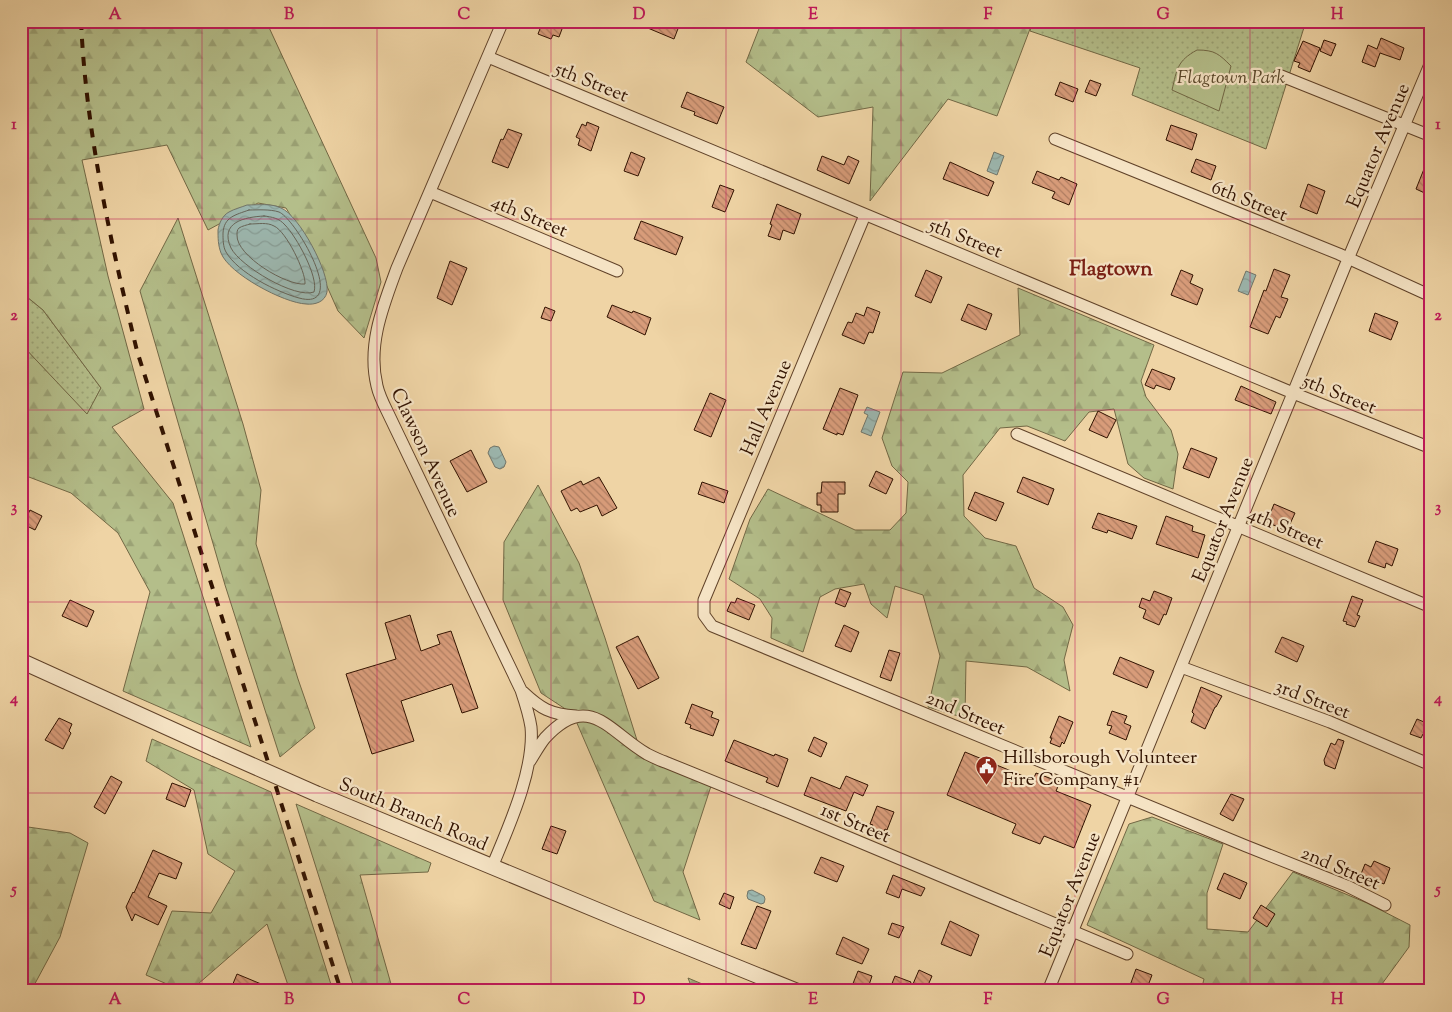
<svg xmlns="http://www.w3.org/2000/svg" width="1452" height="1012" font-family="'Sorts Mill Goudy',serif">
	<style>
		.grass { fill: url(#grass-dots); stroke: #726845 }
		.forest { fill: url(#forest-firs); stroke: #726845 }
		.pitch { fill: #b4be8a; stroke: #726845 }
		.water { fill: url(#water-waves); stroke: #717569 }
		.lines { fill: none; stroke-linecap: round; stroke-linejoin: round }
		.shore { stroke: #666458; stroke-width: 1 }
		.building { fill: url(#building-back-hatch); stroke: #311200 }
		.minor-casing { stroke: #604229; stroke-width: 13 }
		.tertiary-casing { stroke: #604229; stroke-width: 17 }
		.minor { stroke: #f5e3c4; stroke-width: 11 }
		.tertiary { stroke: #f5e3c4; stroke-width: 15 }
		.rail { stroke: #311200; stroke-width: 4; stroke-dasharray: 9 9; stroke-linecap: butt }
		.tertiary-bridge-casing { stroke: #604229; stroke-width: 17; stroke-linecap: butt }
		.tertiary-bridge { stroke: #f5e3c4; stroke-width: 15 }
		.grid { fill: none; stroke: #c2185b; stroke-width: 1; stroke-opacity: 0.55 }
		.labels { text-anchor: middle; stroke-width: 4.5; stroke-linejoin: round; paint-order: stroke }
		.park-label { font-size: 19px; font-style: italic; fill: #584629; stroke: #f5e3c4 }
		.street-label { font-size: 19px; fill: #311200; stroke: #f5e3c4 }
		.poi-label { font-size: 19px; fill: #311200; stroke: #f5e3c4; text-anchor: start }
		.quarter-label { font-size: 21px; font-weight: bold; fill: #7a1f14; stroke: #f5e3c4 }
		.neatline { fill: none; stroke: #c2185b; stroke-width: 2 }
		.grid-label { font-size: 16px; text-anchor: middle; font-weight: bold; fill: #c2185b }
	</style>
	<defs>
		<pattern id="grass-dots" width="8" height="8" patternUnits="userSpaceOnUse" patternTransform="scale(1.25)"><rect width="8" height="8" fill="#b4be8a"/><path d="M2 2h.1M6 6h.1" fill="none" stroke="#9ba275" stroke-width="1.8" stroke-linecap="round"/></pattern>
		<pattern id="forest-firs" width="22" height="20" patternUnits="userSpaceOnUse" patternTransform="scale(1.25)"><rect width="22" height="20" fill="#b4be8a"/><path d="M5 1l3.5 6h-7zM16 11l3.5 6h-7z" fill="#9ba275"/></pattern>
		<pattern id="water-waves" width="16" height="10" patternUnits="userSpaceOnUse" patternTransform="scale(1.25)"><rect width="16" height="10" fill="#9cb7af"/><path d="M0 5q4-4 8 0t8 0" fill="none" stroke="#879c95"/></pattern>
		<pattern id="building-back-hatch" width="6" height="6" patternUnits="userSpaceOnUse" patternTransform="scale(1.25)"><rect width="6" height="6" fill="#d89c7a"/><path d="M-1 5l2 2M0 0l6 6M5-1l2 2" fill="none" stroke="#b07e62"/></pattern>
	</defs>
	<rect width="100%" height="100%" fill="#efd4a5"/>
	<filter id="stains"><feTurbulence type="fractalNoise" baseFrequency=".004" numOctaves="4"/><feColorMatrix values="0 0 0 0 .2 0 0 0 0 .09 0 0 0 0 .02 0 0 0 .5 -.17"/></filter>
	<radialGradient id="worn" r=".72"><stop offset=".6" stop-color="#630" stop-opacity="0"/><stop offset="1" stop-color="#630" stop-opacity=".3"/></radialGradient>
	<path class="grass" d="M1033,21H1306L1266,149L1132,95L1140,68L1030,31Z
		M21,292L43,310L101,388L87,415L21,344Z"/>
	<path class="forest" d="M21,21H266L376,258L381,282L364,338L338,311L309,246L286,208L258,203L208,230L167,145L82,160L108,276L144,409L112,427L173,503L251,747L123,691L150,592L118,533L71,493L21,474V344L87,414L101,388L43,310L21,292Z
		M762,21H1033L997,116L948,99L870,201L873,107L818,117L746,62Z
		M178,218L243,424L261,490L256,544L298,679L315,728L280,757L225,585L140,291Z
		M1018,288L1154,345L1141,381L1146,397L1171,430L1178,454L1173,489L1144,478L1128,464L1114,409L1089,412L1065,441L1027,426L1000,428L963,475L964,516L985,538L1016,546L1034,588L1063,607L1073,625L1064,660L1070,691L1027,667L966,661L965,718L928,707L940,656L923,595L895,586L887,618L871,604L864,584L835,589L820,597L803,652L771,638L772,618L760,599L729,579L750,519L768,489L855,530H890L906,513L908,482L892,466L882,438L903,372L942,373L1020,335Z
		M538,485L579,563L605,638L641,753L712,783L683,872L700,920L654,901L573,714L541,693L503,600L504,542Z
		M152,739L271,792L333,991H290L267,924L190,991H183L146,975L172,911L211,913L235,871L208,854L194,790L146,761Z
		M296,804L431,863L428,872L360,875L393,991H355Z
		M1152,817L1223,844L1207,893V929L1248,932L1293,872L1367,903L1410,925L1409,947L1382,984L1381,991H1201L1204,979L1087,925L1129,824Z
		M21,826L70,833L88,843L60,937L31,991H21Z
		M688,978L719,991H693Z"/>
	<path class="pitch" d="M1197,50C1215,50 1219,54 1231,66L1219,111L1172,90C1177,69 1177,61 1197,50Z"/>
	<path class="water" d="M994,152L1004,156L997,175L987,171Z
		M247,205C258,205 271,203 281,208C299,215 330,273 327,292C325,302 315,305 306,304C284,303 229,274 221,253C218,245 218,238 218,230C219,223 223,215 229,212C234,209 242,207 247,205Z
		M1246,271L1256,275L1248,295L1238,291Z
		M867,407L880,412L871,436L861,432L868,415L864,413Z
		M494,446L499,447L506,462L504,467L500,469L495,467L488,453L490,448Z
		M752,890L764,896L765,899L764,903L761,904L748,899L747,896L748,891Z"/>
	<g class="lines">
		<path class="shore" d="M249,210C258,210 270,209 279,212C296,219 350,312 299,298C277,292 238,273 226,252C223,247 223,239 223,233C224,217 235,215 249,210Z
			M264,216C272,217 279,218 285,225C296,236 319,277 314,292C295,299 240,266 231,248C219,222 245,217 264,216Z
			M250,224C258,224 267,222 274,226C286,231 306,272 305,284C287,286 236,256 237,235C237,232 237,230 239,228C242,226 247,225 250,224Z"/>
	</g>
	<path class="building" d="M543,21H565L559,37L553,35L551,39L538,34Z
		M631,21H681L674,39Z
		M1381,38L1404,48L1400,60L1380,53L1375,67L1362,62L1368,45L1377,49Z
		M1324,40L1336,44L1331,56L1320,51Z
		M1303,41L1320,48L1310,72L1298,67L1300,63L1294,61Z
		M1090,80L1101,84L1096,96L1085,92Z
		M1060,82L1078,89L1073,102L1055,95Z
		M687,92L724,107L717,124L694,115L695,112L681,107Z
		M587,122L599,127L591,151L578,145L580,139L576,137L582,124L586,126Z
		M1171,125L1197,134L1192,150L1166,140Z
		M508,129L522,134L508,168L492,162L501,139L503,140Z
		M631,152L645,158L638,176L624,171Z
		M1430,154H1431V196L1416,189Z
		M822,156L844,165L848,156L859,161L849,184L817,170Z
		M1196,159L1216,166L1211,180L1191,172Z
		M950,162L994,182L988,196L943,179Z
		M1037,171L1059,180L1061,177L1077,184L1069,205L1052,198L1055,192L1032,183Z
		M1308,184L1325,191L1317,214L1300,207Z
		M720,185L734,190L725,212L712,207Z
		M777,204L801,214L794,234L783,230L780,240L768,236L772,225L770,224Z
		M641,221L683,237L676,255L634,239Z
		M450,261L467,268L452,305L437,298Z
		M1274,269L1290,275L1281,297L1288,299L1280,318L1276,316L1268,334L1250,327L1264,290L1266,291Z
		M926,270L942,277L931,303L915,296Z
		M1181,270L1193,275L1190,283L1203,289L1197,305L1171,295Z
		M968,304L992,314L986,330L961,320Z
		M612,305L632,313L633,311L651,318L645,335L607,317Z
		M545,307L555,311L551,321L541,318Z
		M867,307L880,312L873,333L869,332L864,344L842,335L848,322L852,323L856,313L864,316Z
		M1375,313L1398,322L1391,340L1369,331Z
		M1152,369L1175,378L1170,390L1156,385L1154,389L1145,385Z
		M1241,386L1276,402L1271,414L1235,400Z
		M840,388L858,395L843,435L837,433V435L823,429Z
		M710,393L726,400L711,437L694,430Z
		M1098,411L1116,420L1107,438L1089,430Z
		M1191,448L1217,458L1209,478L1183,468Z
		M471,450L487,482L467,492L450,461Z
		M876,471L893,479L886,494L869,486Z
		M599,477L617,508L602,516L597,505L580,512L577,508L571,511L561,491L581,481L583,485Z
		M1023,477L1054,489L1048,505L1017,492Z
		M702,482L728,491L724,503L698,494Z
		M822,482H845V494H838V512H821V505H817V493H821Z
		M975,492L1004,503L996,521L968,509Z
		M1274,504L1295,513L1290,524L1287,523L1284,530L1267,522Z
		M30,510L42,516L35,530L23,524Z
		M1098,513L1137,526L1132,539L1108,530L1107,533L1092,528Z
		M1166,516L1193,526L1192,531L1205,535L1198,558L1156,544Z
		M1376,541L1398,549L1392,566L1386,563L1385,568L1368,562Z
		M840,589L851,593L845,607L835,603Z
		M1154,591L1172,598L1166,615L1164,614L1159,625L1143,618L1146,610L1139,607L1142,598L1150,601Z
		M1352,596L1363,600L1357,615L1360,616L1355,627L1346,624L1347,622L1343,621Z
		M737,598L755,605L749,620L727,611L731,602L735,603Z
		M70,600L94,611L87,627L62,616Z
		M410,615L421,651L440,644L437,635L451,631L478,708L462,713L452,684L401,701L414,741L372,754L346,674L396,659L385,623Z
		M844,625L859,632L851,652L835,646Z
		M638,636L659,678L638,689L616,647Z
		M1282,637L1304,646L1297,662L1275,652Z
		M889,650L900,653L891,681L880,677Z
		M1120,657L1154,671L1147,688L1113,674Z
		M1201,687L1222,696L1216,707H1215L1205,729L1191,722L1194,714L1192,712Z
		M692,704L713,712L711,717L719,720L713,736L690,728L691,725L685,723Z
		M1112,711L1127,716L1124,723L1131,726L1126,740L1109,733L1112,726L1107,725Z
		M1059,716L1073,722L1064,744L1062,742L1060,747L1050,743L1052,738H1050Z
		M59,718L72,724L69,731L71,733L63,749L45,740Z
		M1417,719L1431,725V738L1423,734L1421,738L1410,734Z
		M814,737L827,743L821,757L808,751Z
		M1338,739L1344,741L1335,769L1325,765L1324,760L1331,743L1335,745Z
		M734,740L774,756L775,754L788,759L778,787L766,782L768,778L725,761Z
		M965,752L1033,780L1036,773L1060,782L1056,791L1091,805L1074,848L1044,836L1040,844L1012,833L1016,824L947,795Z
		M111,776L122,782L105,814L94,807Z
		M846,776L868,785L863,796L854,792L846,811L804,795L811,777L840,789Z
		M172,783L191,790L185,807L166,799Z
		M1231,794L1244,799L1233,821L1220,814Z
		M877,806L894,812L887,830L885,829L883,833L871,828L873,825L870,824Z
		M551,826L566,831L557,854L542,849Z
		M153,850L182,863L176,879L159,873L148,897L167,906L158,925L135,914L132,921L126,907L133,892L134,893Z
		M821,857L844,866L837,882L814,873Z
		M1374,861L1390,868L1384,884L1361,874L1365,864L1371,867Z
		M1224,873L1247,883L1240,899L1217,889Z
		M893,875L925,888L921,896L902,889L899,898L886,893Z
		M724,893L734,897L730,909L719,904Z
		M1261,905L1275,914L1267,927L1253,918Z
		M757,906L771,911L756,949L741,944Z
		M950,921L979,935L971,956L941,944Z
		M892,923L904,927L899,938L888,934Z
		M843,937L869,949L862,964L836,954Z
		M1136,969L1152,975L1146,991H1128Z
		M919,970L932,976L926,990L913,984Z
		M858,971L872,976L867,991H850Z
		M237,974L278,991H230Z
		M895,976L911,982L907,991H889Z"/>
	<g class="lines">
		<defs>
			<path id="minor" d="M488,57L1293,393L1431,448
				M1279,75L1431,136
				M1055,139L1339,254L1431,296
				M430,192L617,271
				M865,215L704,600V615L712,626L1246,846L1347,886L1385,905
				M1017,434L1431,607
				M1181,667L1330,722L1431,765
				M523,692C541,709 550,714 576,716
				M530,761C535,753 540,744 545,738C589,690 609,732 647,754C653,757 659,760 665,762L788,812L1127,954
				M492,867C508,828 535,770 531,727C529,714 525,702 521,690L387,411C383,403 379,395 377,386C367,345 383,306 397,268L503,21
				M1048,991L1348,259L1431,62"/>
			<path id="tertiary" d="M21,661L215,749
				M317,794L628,923L796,991"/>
		</defs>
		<use href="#minor" class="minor-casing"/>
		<use href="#tertiary" class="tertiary-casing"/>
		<use href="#minor" class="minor"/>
		<use href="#tertiary" class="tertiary"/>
		<path class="rail" d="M81,21C86,133 111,243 137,351L341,991"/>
		<defs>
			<path id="tertiary-bridge" d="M215,749L317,794"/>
		</defs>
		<use href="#tertiary-bridge" class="tertiary-bridge-casing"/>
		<use href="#tertiary-bridge" class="tertiary-bridge"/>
	</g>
	<path class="grid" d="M202,21V991M377,21V991M551,21V991M726,21V991M901,21V991M1075,21V991M1250,21V991M21,219H1431M21,410H1431M21,602H1431M21,793H1431"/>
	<defs>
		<symbol id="civic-pin" viewBox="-11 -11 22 30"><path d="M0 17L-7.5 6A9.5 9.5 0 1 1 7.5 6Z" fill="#8f2418" stroke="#f5e3c4"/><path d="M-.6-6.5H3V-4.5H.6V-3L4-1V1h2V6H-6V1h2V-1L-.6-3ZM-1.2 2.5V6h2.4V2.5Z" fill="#fff"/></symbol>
	</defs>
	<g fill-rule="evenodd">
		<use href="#civic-pin" x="974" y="754" width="25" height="34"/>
	</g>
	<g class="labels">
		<g class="park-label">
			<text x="1231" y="83">Flagtown Park</text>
		</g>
		<g class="street-label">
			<text transform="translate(592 81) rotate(22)" y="7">5th Street</text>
			<text transform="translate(1377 145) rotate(-67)" y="7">Equator Avenue</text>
			<text transform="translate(1250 200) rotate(22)" y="7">6th Street</text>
			<text transform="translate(530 215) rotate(23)" y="7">4th Street</text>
			<text transform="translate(966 237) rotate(22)" y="7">5th Street</text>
			<text transform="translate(1340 393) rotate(22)" y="7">5th Street</text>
			<text transform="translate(765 407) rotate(-67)" y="7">Hall Avenue</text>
			<text transform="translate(427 452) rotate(65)" y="7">Clawson Avenue</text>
			<text transform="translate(1222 519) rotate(-68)" y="7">Equator Avenue</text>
			<text transform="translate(1286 527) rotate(23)" y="7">4th Street</text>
			<text transform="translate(1313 698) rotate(21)" y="7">3rd Street</text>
			<text transform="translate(966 712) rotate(23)" y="7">2nd Street</text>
			<text transform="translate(414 813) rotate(23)" y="7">South Branch Road</text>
			<text transform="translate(856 822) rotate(23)" y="7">1st Street</text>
			<text transform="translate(1341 867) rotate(23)" y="7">2nd Street</text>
			<text transform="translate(1069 894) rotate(-68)" y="7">Equator Avenue</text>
		</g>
		<g class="poi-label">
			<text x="1003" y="763">Hillsborough Volunteer<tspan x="1003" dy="22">Fire Company #1</tspan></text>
		</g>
		<g class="quarter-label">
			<text x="1111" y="275">Flagtown</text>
		</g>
	</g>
	<rect width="1452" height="1012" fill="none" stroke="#efd4a5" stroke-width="55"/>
	<rect x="28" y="28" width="1396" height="956" class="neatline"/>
	<g class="grid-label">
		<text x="115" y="19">A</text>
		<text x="289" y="19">B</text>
		<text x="464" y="19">C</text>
		<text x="639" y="19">D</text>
		<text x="813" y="19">E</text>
		<text x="988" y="19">F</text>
		<text x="1163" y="19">G</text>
		<text x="1337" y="19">H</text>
		<text x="14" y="129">1</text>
		<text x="1438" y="129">1</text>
		<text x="14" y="320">2</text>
		<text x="1438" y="320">2</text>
		<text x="14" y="512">3</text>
		<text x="1438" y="512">3</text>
		<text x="14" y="703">4</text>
		<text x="1438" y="703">4</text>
		<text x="14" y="894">5</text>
		<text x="1438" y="894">5</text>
		<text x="115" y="1004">A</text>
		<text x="289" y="1004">B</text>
		<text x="464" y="1004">C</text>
		<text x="639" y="1004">D</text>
		<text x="813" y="1004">E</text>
		<text x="988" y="1004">F</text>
		<text x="1163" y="1004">G</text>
		<text x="1337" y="1004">H</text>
	</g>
	<rect width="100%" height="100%" filter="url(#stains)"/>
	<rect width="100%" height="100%" fill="url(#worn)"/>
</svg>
